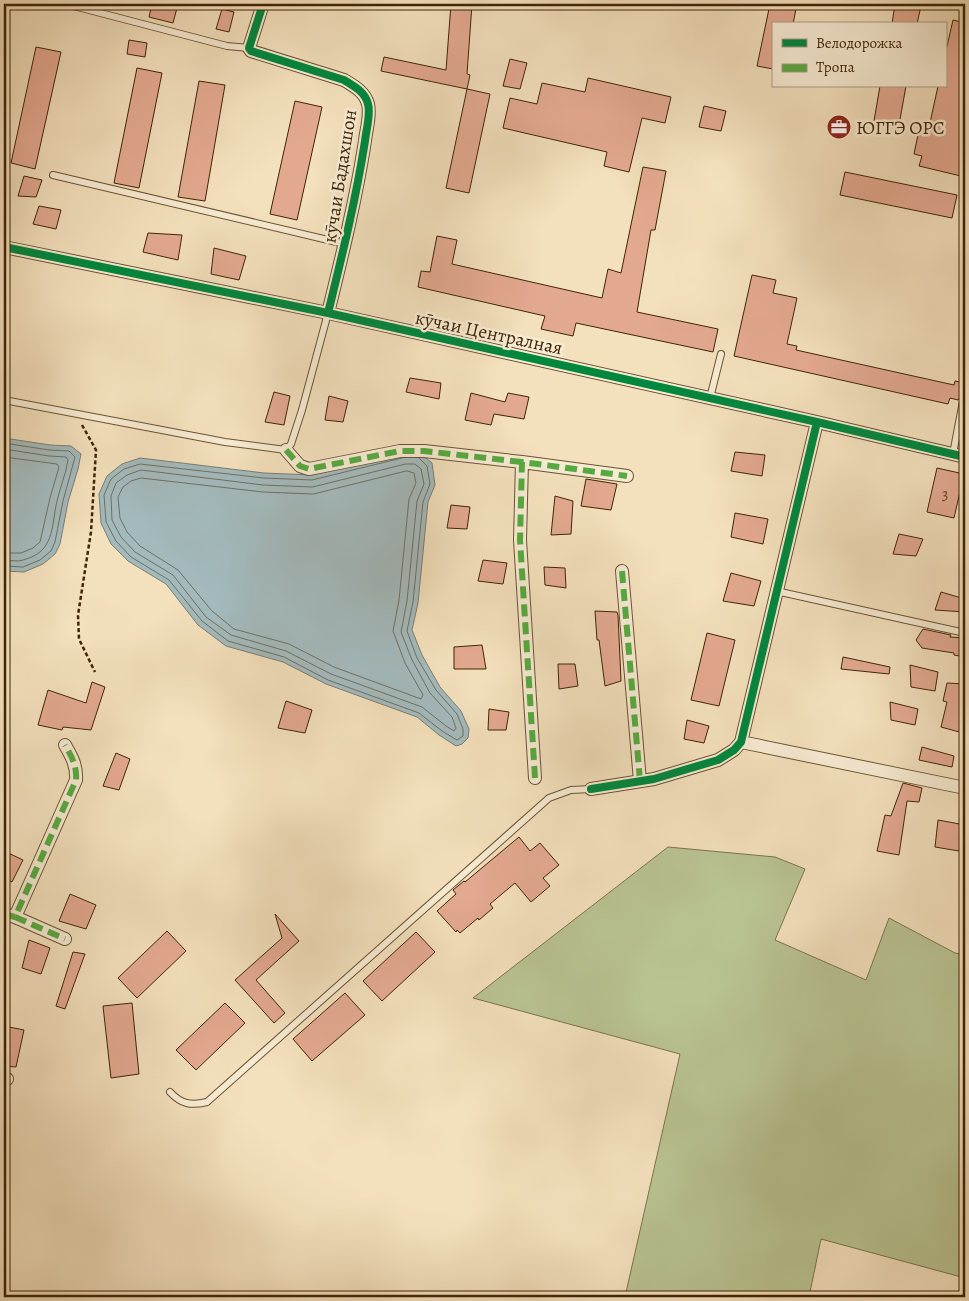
<svg xmlns="http://www.w3.org/2000/svg" width="969" height="1301" font-family="Alegreya,serif">
	<style>
		.green { fill: #b9c392; stroke: #7c744c }
		.water { fill: #a3babd; stroke: #7b7e73 }
		.lines { fill: none; stroke-linecap: round; stroke-linejoin: round }
		.shore { stroke: #716f61; stroke-width: 1 }
		.building { fill: #e3a990; stroke: #3f2405 }
		.lane-casing { stroke: #6c5333; stroke-width: 8 }
		.street-casing { stroke: #6c5333; stroke-width: 14 }
		.path { stroke: #3f2405; stroke-width: 2.5; stroke-dasharray: 4 2.5; stroke-linecap: butt }
		.lane { stroke: #f7ebd3; stroke-width: 6 }
		.street { stroke: #f7ebd3; stroke-width: 12 }
		.quiet { stroke: #56aa40; stroke-width: 6; stroke-dasharray: 12 6; stroke-linecap: butt }
		.cycleway-casing { stroke: #f7ebd3; stroke-width: 11 }
		.cycleway { stroke: #00873e; stroke-width: 8 }
		.labels { text-anchor: middle; stroke-width: 5; stroke-linejoin: round; paint-order: stroke }
		.number-label { font-size: 16px; fill: #684528 }
		.poi-label { font-size: 19px; fill: #3f2405; stroke: #f7ebd3; text-anchor: start }
		.street-label { font-size: 19px; fill: #3f2405; stroke: #f7ebd3 }
	</style>
	<rect width="100%" height="100%" fill="#f3e0bc"/>
	<filter id="stains"><feTurbulence type="fractalNoise" baseFrequency=".004" numOctaves="4"/><feColorMatrix values="0 0 0 0 .2 0 0 0 0 .09 0 0 0 0 .02 0 0 0 .5 -.17"/></filter>
	<radialGradient id="worn" r=".72"><stop offset=".6" stop-color="#630" stop-opacity="0"/><stop offset="1" stop-color="#630" stop-opacity=".3"/></radialGradient>
	<path class="green" d="M668,847L775,857L805,869L775,940L866,980L889,918L955,953L965,955V1278L821,1239L809,1297H625L680,1054L473,998Z"/>
	<path class="water" d="M4,438L50,445L71,446L81,454L78,469L68,502L60,544L55,554L43,564L24,572L4,571Z
		M404,453H420L432,463L435,485L428,502L418,603L412,630L422,655L440,687L461,711L469,729L468,738L462,744L456,746L439,735L417,717L326,684L283,662L226,646L198,625L166,584L128,561L111,544L101,523L99,494L107,476L122,464L140,458L264,473L313,475Z"/>
	<g class="lines">
		<path class="shore" d="M4,443L49,450L69,451L75,457L63,501L55,542L51,551L40,560L23,567L4,566
			M4,449L49,456L66,457L68,460C66,474 60,487 57,501C51,527 55,552 23,560C17,562 10,560 4,560
			M4,457L57,464L59,467L50,498L40,542L33,548L21,553H4
			M402,458L312,480L264,478L140,464L124,469L111,479L104,495L106,522L116,541L131,557L169,580L202,621L228,641L284,657L328,680L419,713L442,731L457,740L463,736V729L457,714L436,690L417,658L407,631L413,602L423,502L430,484L427,466L419,458
			M406,464H415L421,469L424,484L417,501L407,601L401,632L412,660L430,693L452,717L456,728L454,731L446,726L422,707L331,674L286,651L231,635L206,617L173,575L135,552L121,537L112,520L111,496L116,483L127,475L141,470L263,485L312,487Z
			M407,471L414,473L416,483L409,499L399,600L393,631L405,663L423,695L421,699L334,667L289,644L234,629L212,611L178,570L140,546L127,532L120,518L118,497L123,487L131,481L141,478L263,492L313,494Z"/>
	</g>
	<path class="building" d="M152,4H178L173,23L149,17Z
		M451,4H472L467,74L470,75L467,89L381,71L384,57L446,70Z
		M770,4H797L793,24H773V69L757,66Z
		M895,4L921,6L917,24H892Z
		M222,9L234,12L229,32L216,29Z
		M953,20L965,23V177L919,166L922,156L914,154L919,130L928,132L938,86H945V55Z
		M129,40L147,43L145,57L127,54Z
		M36,47L61,52L35,169L11,163Z
		M510,59L527,63L520,89L503,86Z
		M137,68L162,73L139,188L114,183Z
		M588,78L671,97L665,123L642,118L629,172L604,166L607,152L503,128L510,98L537,104L542,83L585,92Z
		M199,81L225,85L205,201L178,197Z
		M880,86H906L899,125L874,121Z
		M467,89L490,94L469,193L446,188Z
		M295,101L322,107L297,220L270,214Z
		M704,106L726,111L721,131L699,127Z
		M643,167L666,171L655,230H651L637,312L718,329L713,352L576,323L573,336L541,329L545,316L418,287L421,271L430,272L437,236L457,240L452,264L602,298L608,269L621,273Z
		M845,172L957,195L952,218L840,195Z
		M24,176L42,180L36,197L18,196Z
		M39,206L61,210L56,229L33,224Z
		M148,233L182,235L178,260L143,252Z
		M214,248L246,256L239,280L211,274Z
		M752,275L776,280L773,293L797,298L787,344L797,346L796,350L954,385L955,381L965,383V397L961,396L958,400L950,398L948,404L734,356Z
		M410,378L441,383L439,399L406,392Z
		M274,392L290,396L284,425L265,422Z
		M471,393L505,402L508,393L529,397L524,419L494,414L491,425L465,420Z
		M329,396L348,401L343,422L325,420Z
		M735,452L765,455L762,476L731,471Z
		M937,468L964,474L954,518L927,512Z
		M586,479L617,484L611,510L581,506Z
		M555,496L573,501L571,534L551,535Z
		M451,505L470,507L467,529L447,528Z
		M735,513L768,519L763,544L731,537Z
		M899,534L923,539L916,556L893,554Z
		M483,560L507,563L503,584L478,581Z
		M544,567L565,568L566,588L545,585Z
		M731,573L761,581L754,606L723,601Z
		M941,592L965,599V612L935,610Z
		M595,611L617,612L618,615L621,681L605,686L599,640H597Z
		M923,629L951,635L950,637L965,638V657L954,655V653L922,648L916,640Z
		M707,633L735,640L719,706L691,700Z
		M482,645L486,669H454V647Z
		M843,657L890,667L889,674L841,669Z
		M558,664H575L578,686L559,689Z
		M910,665L938,672L935,691L911,687Z
		M92,682L105,687L91,730L63,727L62,730L38,725L48,690L86,703Z
		M947,683L965,684V728L963,733L941,727L947,702L943,701Z
		M286,701L312,710L305,733L278,728Z
		M890,702L918,709L915,725L891,720Z
		M489,709L509,712L506,730H488Z
		M687,720L709,726L704,743L684,739Z
		M922,747L954,756L952,767L919,760Z
		M116,753L130,759L119,790L103,786Z
		M903,783L922,788L919,802L907,801L899,855L877,851L885,815L891,816Z
		M938,820L965,825V852L935,847Z
		M519,837L530,851L540,843L559,865L543,878L550,886L531,902L515,883L490,904L493,908L479,920L478,918L460,933L457,930L456,932L437,911L456,894L453,890L464,881L465,882Z
		M4,851L23,860L12,882L4,878Z
		M70,894L96,905L86,929L59,921Z
		M275,914L299,941L256,980L285,1013L274,1023L235,980L282,938Z
		M167,931L186,951L137,998L118,978Z
		M416,932L435,952L382,1001L363,981Z
		M29,940L50,948L41,974L22,968Z
		M73,952L85,954L65,1009L56,1006Z
		M345,993L365,1015L312,1061L293,1039Z
		M132,1003L139,1074L111,1078L103,1006Z
		M225,1003L245,1023L196,1070L176,1050Z
		M4,1026L24,1030L16,1067L4,1066Z"/>
	<g class="lines">
		<defs>
			<path id="lane" d="M66,4L227,46L249,48
				M53,175L345,244
				M710,398L721,354
				M4,400L225,442L286,450L291,444L302,410L328,313
				M953,454L963,401
				M776,591L965,633
				M170,1092C181,1104 191,1106 207,1102L549,798L571,790L591,789"/>
			<path id="street" d="M263,4L249,48L251,51L344,80C354,86 365,92 368,104C371,115 366,130 365,141C356,199 342,256 328,313
				M4,247L328,313L817,422L965,457
				M286,450L300,466L309,469L400,451H424L522,462
				M622,571L640,781
				M741,742L965,788
				M535,778L520,540L522,462L627,476
				M591,789L654,779L718,760L734,750L741,742L817,422
				M4,914L15,917L76,780C77,766 72,757 65,745
				M15,917L65,939
				M4,1078L7,1079"/>
		</defs>
		<use href="#lane" class="lane-casing"/>
		<use href="#street" class="street-casing"/>
		<path class="path" d="M82,425L96,450L91,532L78,615L79,639L95,672"/>
		<use href="#lane" class="lane"/>
		<use href="#street" class="street"/>
		<path class="quiet" d="M286,450L300,466L309,469L400,451H424L522,462
			M622,571L640,781
			M535,778L520,540L522,462L627,476
			M4,914L15,917L76,780C77,766 72,757 65,745
			M15,917L65,939
			M4,1078L7,1079"/>
		<defs>
			<path id="cycleway" d="M263,4L249,48L251,51L344,80C354,86 365,92 368,104C371,115 366,130 365,141C356,199 342,256 328,313
				M4,247L328,313L817,422L965,457
				M591,789L654,779L718,760L734,750L741,742L817,422"/>
		</defs>
		<use href="#cycleway" class="cycleway-casing"/>
		<use href="#cycleway" class="cycleway"/>
	</g>
	<defs>
		<symbol id="office-disc" viewBox="-11 -11 22 22"><circle r="9.5" fill="#8f2418" stroke="#f7ebd3"/><path d="M-6-3h4V-5.5h4V-3h4V5H-6ZM-1-4.5V-3h2v-1.5ZM-6 0V1H6V0Z" fill="#fff"/></symbol>
	</defs>
	<g fill-rule="evenodd">
		<use href="#office-disc" x="825" y="113" width="28" height="28"/>
	</g>
	<g class="labels">
		<g class="number-label">
			<text x="945" y="499">3</text>
		</g>
		<g class="poi-label">
			<text x="856" y="134">ЮГГЭ ОРС</text>
		</g>
		<g class="street-label">
			<text transform="translate(339 176) rotate(-81)" y="7">кӯчаи Бадахшон</text>
			<text transform="translate(489 332) rotate(12)" y="7">кӯчаи Централная</text>
		</g>
	</g>
	<rect width="969" height="1301" fill="none" stroke="#f3e0bc" stroke-width="20"/>
	<rect x="5" y="5" width="959" height="1291" fill="none" stroke="#3f2405" stroke-width="2.5"/>
	<rect x="10" y="10" width="949" height="1281" fill="none" stroke="#3f2405"/>
	<rect x="772" y="22" width="175" height="65" fill="#f7ebd3" stroke="#ad9b81"/>
	<rect x="782" y="39" width="25" height="8" fill="#00873e" stroke="#ad9b81"/>
	<text x="816" y="48" font-size="15" fill="#3f2405">Велодорожка</text>
	<rect x="782" y="64" width="25" height="8" fill="#56aa40" stroke="#ad9b81"/>
	<text x="816" y="72" font-size="15" fill="#3f2405">Тропа</text>
	<rect width="100%" height="100%" filter="url(#stains)"/>
	<rect width="100%" height="100%" fill="url(#worn)"/>
</svg>
